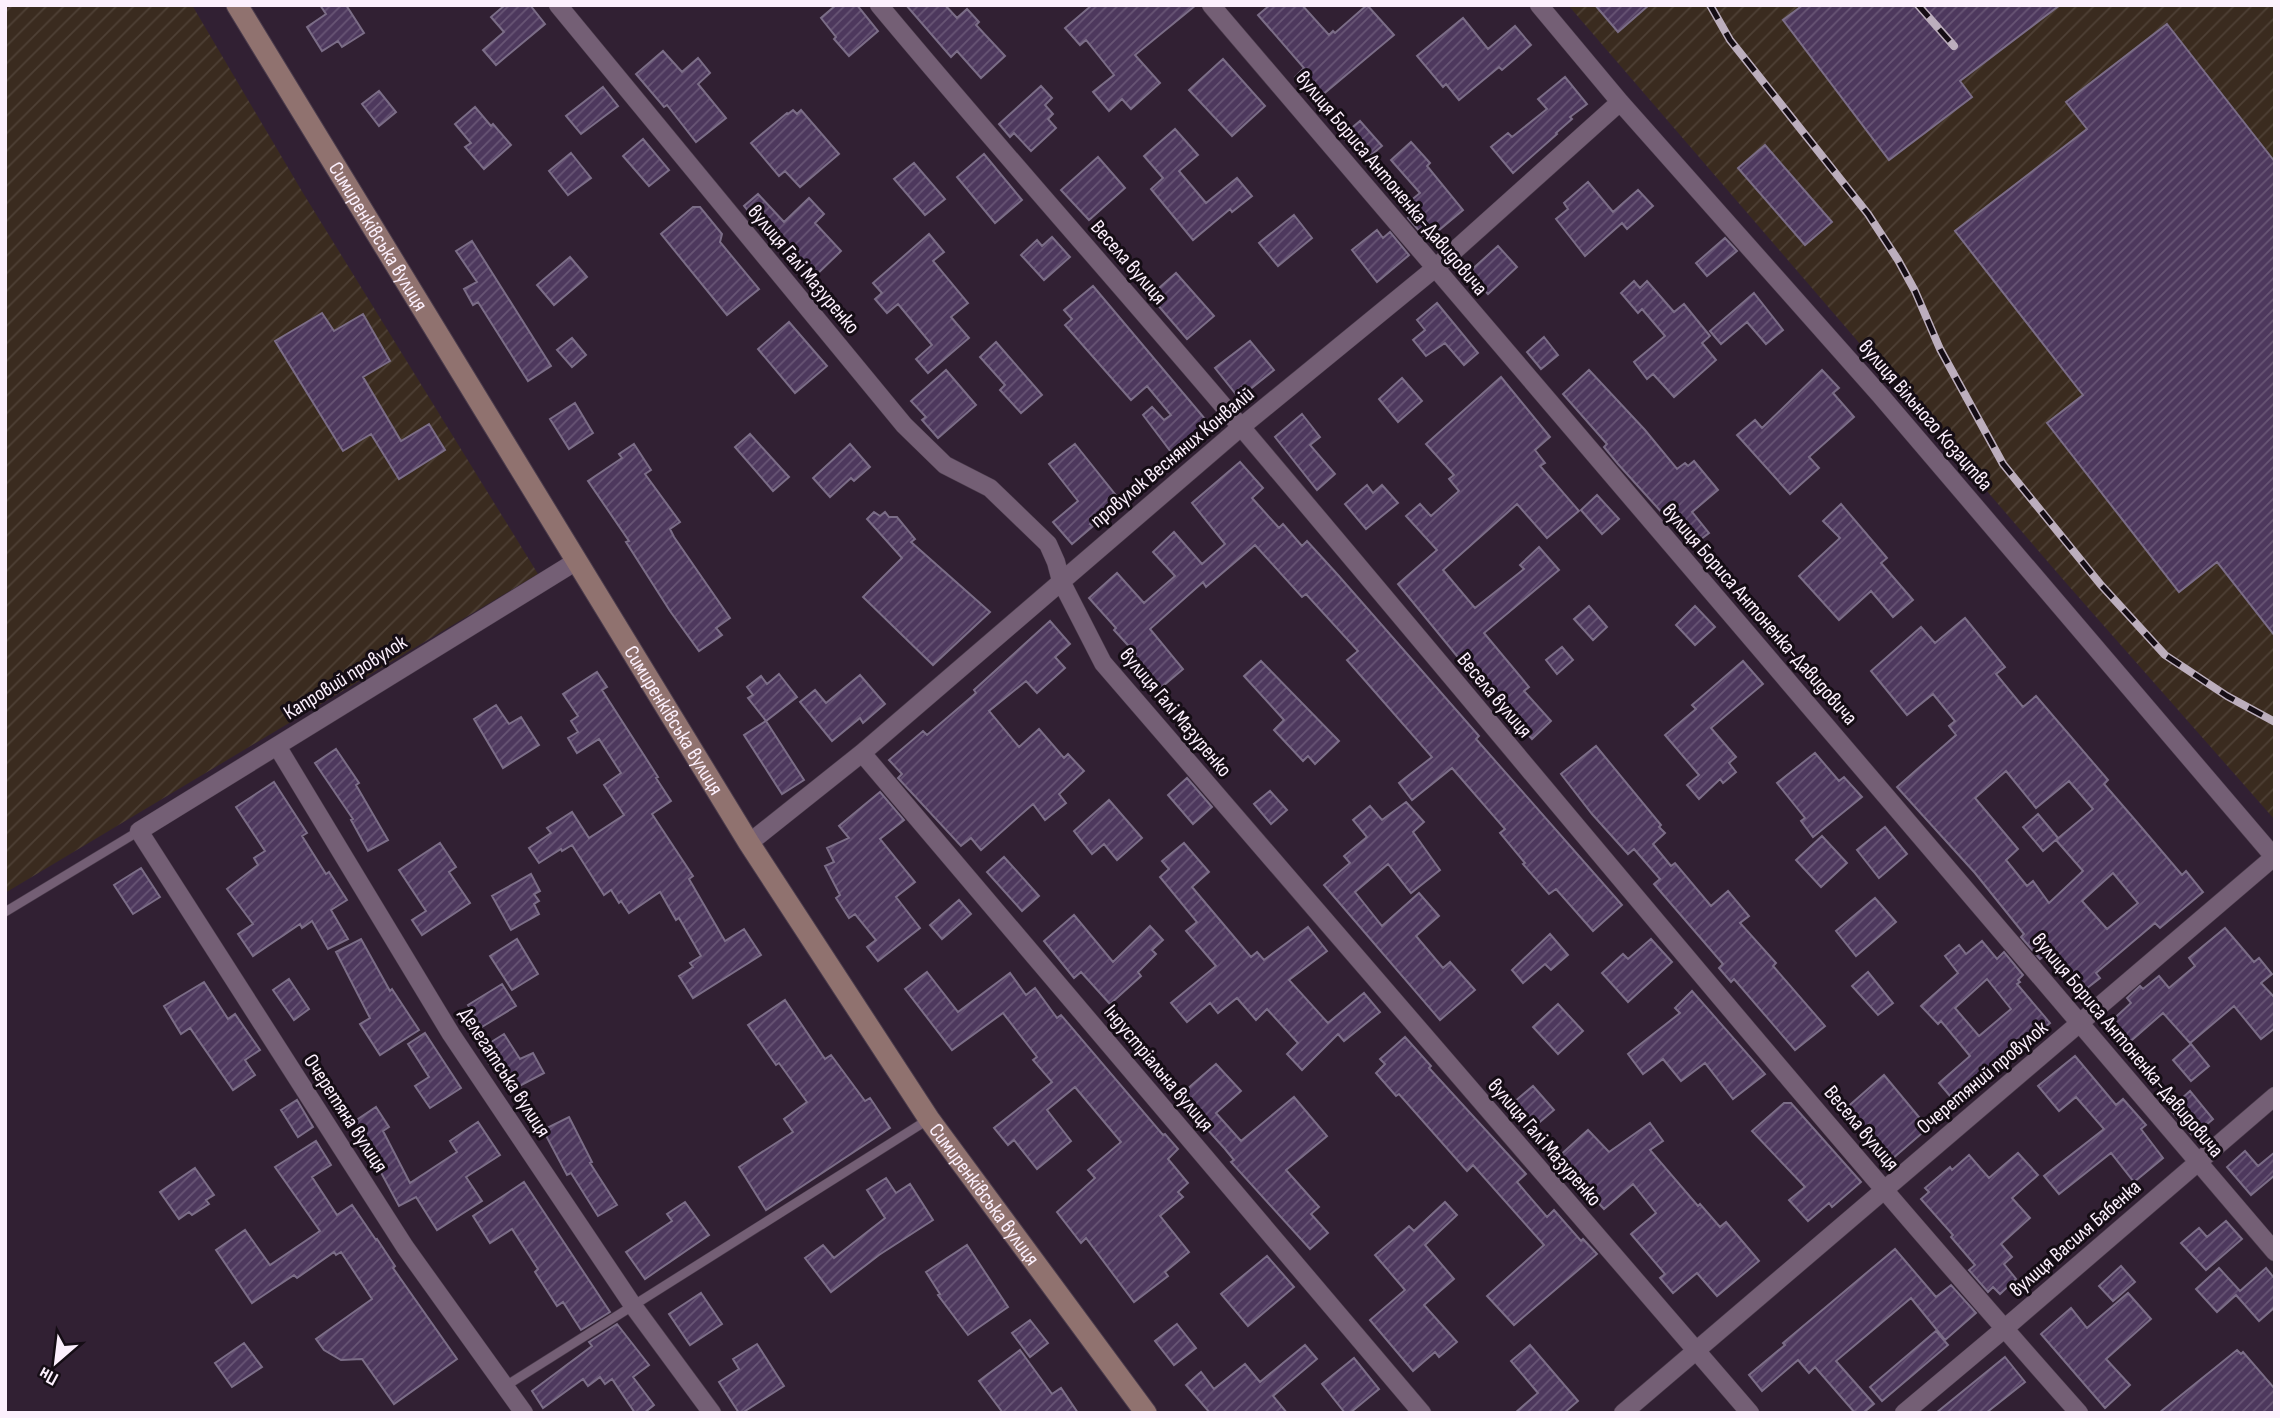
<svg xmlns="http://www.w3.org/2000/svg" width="2280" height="1418" font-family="'Sofia Sans Condensed',sans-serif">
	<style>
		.industrial { fill: url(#industrial-furrows) }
		.building { fill: url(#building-hatch); stroke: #7b6d87; stroke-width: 2; fill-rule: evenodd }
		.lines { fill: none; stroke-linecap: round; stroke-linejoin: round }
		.service-casing { stroke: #4b3c4c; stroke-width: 10 }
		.minor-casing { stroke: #4b3c4c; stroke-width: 19 }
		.secondary-casing { stroke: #4b3c4c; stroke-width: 23 }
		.service { stroke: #745f75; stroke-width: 9 }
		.minor { stroke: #745f75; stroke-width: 18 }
		.secondary { stroke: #90726f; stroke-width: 21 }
		.rail-casing { stroke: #bcaebd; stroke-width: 8 }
		.rail { stroke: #150d15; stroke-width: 5; stroke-dasharray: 16; stroke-linecap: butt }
		.labels { text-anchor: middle; stroke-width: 6; stroke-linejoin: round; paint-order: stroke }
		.street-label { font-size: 21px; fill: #fcf0fd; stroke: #150d15 }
	</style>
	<defs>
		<pattern id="industrial-furrows" width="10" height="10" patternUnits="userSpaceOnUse" patternTransform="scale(1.75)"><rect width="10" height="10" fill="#3a2b1f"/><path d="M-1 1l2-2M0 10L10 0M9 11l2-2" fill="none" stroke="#4e4035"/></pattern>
		<pattern id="building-hatch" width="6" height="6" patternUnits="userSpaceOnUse" patternTransform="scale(1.75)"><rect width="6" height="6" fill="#4d385d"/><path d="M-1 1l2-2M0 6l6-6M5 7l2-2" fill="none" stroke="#685575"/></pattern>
	</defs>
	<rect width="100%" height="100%" fill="#312033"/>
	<path class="industrial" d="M5,5H192L303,193L538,574L5,893Z
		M1568,5H2275V820L2067,584Z"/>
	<path class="building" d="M320,5H346L364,33L342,47L338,41L322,51L307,27L326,14Z
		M505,5H530L545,24L496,65L483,50L504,32L491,17Z
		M836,5H857L878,31L849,56L834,39L836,37L821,18Z
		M906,5H945L957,18L967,9L979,22L976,25L1005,56L981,78L957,51L951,57Z
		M1092,5H1196L1135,55L1160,83L1131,109L1122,99L1109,111L1093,92L1114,75L1086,40L1080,45L1065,28Z
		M1270,5H1302L1329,35L1333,31L1335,33L1367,5L1394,35L1315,101L1295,77L1304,68L1258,15Z
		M1595,5H1649L1618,32Z
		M1803,5H2060L1960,81L1972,97L1889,160L1783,20Z
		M1463,18L1488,49L1515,26L1531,45L1502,70L1499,67L1459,100L1446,84L1443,87L1417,56Z
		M2167,24L2275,162V636L2217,562L2179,592L2047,423L2083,395L1955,231L2087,129L2066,102Z
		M663,51L682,72L698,58L710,73L698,84L726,118L696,142L667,105L664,107L636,74Z
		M1223,59L1265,106L1232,136L1189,90Z
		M1565,77L1587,104L1570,117L1572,119L1556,133L1557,134L1513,173L1491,147L1508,133L1512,137L1547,109L1538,99Z
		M1041,86L1052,98L1045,105L1053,114L1048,119L1056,128L1031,151L1014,133L1010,137L999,124Z
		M603,87L618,106L581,134L566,116Z
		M379,91L396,112L379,126L362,104Z
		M475,107L491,126L493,124L511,145L484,169L465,147L471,143L455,124Z
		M793,110L797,114L801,110L839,154L800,187L785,171L779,176L751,143L787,113L788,114Z
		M1360,121L1382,146L1364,161L1342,136Z
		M1175,129L1198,155L1179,171L1206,203L1237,178L1252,196L1232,212L1230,209L1193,240L1151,189L1163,178L1144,156Z
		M643,139L669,170L649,186L623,156Z
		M1411,142L1430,163L1427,166L1463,210L1427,240L1408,218L1412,215L1404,206L1420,193L1391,160Z
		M1765,145L1832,222L1805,245L1738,168Z
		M571,153L591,178L568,195L549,171Z
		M984,154L1022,200L995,223L957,177Z
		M1098,157L1125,188L1089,220L1061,190Z
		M914,163L945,199L925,215L894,179Z
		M1588,182L1613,212L1638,190L1653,206L1627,229L1622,223L1585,256L1556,219L1568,209L1564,203Z
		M758,194L784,222L809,198L824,214L815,223L841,251L813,278L782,245L778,248L744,206Z
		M693,207H700L722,234L720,242L759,289L727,315L661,234Z
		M1294,215L1312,238L1278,266L1259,243Z
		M1377,230L1383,238L1390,232L1409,255L1377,282L1352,250Z
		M929,234L944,252L933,261L968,303L951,317L969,338L928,373L916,359L932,345L898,304L887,313L875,299L882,293L873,283Z
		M1052,237L1070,257L1044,280L1021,255L1037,240L1042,246Z
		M1725,238L1737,251L1707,276L1696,263Z
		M472,241L551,366L528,381L478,302L473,305L464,289L477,282L456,251Z
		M1498,246L1517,267L1488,294L1468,273Z
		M570,257L587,277L554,305L537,285Z
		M1176,273L1214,316L1187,339L1150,296Z
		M1634,281L1640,288L1647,281L1674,312L1684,304L1710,336L1702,343L1716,360L1674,397L1653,374L1647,379L1634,362L1665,336L1642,309L1638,313L1621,293Z
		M1093,286L1210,425L1174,456L1143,415L1152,407L1164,420L1171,415L1147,386L1131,400L1065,325L1072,319L1064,310Z
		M1754,293L1783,330L1766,344L1747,322L1721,344L1710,331Z
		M1437,303L1478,353L1464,365L1445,343L1426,356L1413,340L1425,330L1417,320Z
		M322,313L334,331L363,314L390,361L363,377L401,441L429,424L445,450L399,479L371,434L343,451L275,341Z
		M789,322L827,366L795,393L758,349Z
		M1544,337L1558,355L1541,369L1527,352Z
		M572,338L586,355L572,367L557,350Z
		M1250,341L1274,370L1239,398L1215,368Z
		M996,342L1042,395L1021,413L1000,390L1005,385L980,357Z
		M946,370L976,405L938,438L922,420L926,417L911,401Z
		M1589,370L1645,430L1677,469L1685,463L1688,466L1694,461L1718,490L1692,512L1709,533L1692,546L1618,464L1604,447L1607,444L1563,394Z
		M1822,370L1839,388L1833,393L1854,417L1809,457L1819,468L1790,494L1737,435L1755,420L1762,428Z
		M1501,377L1550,437L1535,450L1545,463L1540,466L1579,511L1547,538L1517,504L1443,570L1475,608L1524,569L1520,565L1539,547L1559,570L1484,633L1529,687L1524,691L1551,721L1532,739L1504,708L1501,710L1398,584L1437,550L1406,516L1420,504L1431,516L1459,491L1449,479L1454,475L1426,444Z
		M1402,378L1422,401L1398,422L1379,399Z
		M575,403L593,433L569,449L550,419Z
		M1302,414L1320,437L1310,445L1335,474L1317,490L1275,437Z
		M750,434L789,477L773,491L735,447Z
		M634,444L651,470L645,474L680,522L670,529L674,537L730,618L716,628L722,635L699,651L670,611L626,542L629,541L588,481L622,458L619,454Z
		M850,444L870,467L854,481L851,478L830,497L813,478Z
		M1075,444L1118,498L1090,524L1093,526L1072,544L1053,522L1078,501L1049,464Z
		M1240,462L1263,488L1252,498L1279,528L1283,524L1302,546L1307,541L1338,575L1479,736L1476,739L1622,905L1593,931L1556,889L1549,894L1523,864L1525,863L1500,833L1505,829L1452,768L1412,800L1399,783L1432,757L1347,660L1358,651L1306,594L1302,597L1255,545L1206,587L1203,582L1150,629L1183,669L1157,691L1130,659L1136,654L1114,630L1116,628L1089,598L1117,573L1144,603L1175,576L1153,552L1174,532L1202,564L1225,544L1192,503Z
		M1367,485L1373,493L1382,485L1398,503L1366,529L1345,504Z
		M1597,495L1619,519L1602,534L1581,510Z
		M1841,504L1887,558L1881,563L1913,600L1893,617L1871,591L1839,620L1799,576L1840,538L1823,521Z
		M874,512L880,516L885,512L889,517H897L915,539L911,542L990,612L933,665L863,597L902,558L867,519Z
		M1589,606L1607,627L1593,640L1574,619Z
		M1695,606L1715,627L1695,645L1676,625Z
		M1965,618L2005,667L1996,674L2023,707L2036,696L2108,780L2104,784L2136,821L2182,875L2186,871L2203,892L2160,928L2155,923L2096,973L2100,978L2078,995L2045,955L2040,959L2021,937L2024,934L1975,873L1897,787L1956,735L1949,726L1955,721L1933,694L1907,715L1871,671L1921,627L1935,643ZM2006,771L2036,808L2069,781L2093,809L2056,840L2083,871L2049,903L2033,881L2027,886L2006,860L2018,849L1975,798ZM2113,873L2138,903L2107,929L2082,901Z
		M1050,621L1070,644L1055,657L1065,668L1037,693L1026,681L989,711L1019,747L1039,729L1064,758L1068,754L1084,771L1059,794L1066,803L1045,820L1033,804L981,850L971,838L961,846L898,778L902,774L889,760L923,731L927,735L976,693L974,690Z
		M1562,647L1573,660L1557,674L1546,660Z
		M1261,661L1339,741L1315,764L1308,756L1303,761L1274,730L1284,720L1244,676Z
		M1743,661L1763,684L1711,728L1736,757L1729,763L1736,772L1723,783L1720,779L1699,799L1687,785L1699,775L1665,735L1696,709L1692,705Z
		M597,672L607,687L602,690L658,777L656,778L671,801L652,814L693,876L689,879L725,941L744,929L761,955L693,998L679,976L693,967L690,963L701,956L679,918L676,920L660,892L629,913L621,901L619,903L611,890L604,895L572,845L562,851L561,849L539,863L529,848L551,833L547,828L572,812L589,838L624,815L604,785L621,773L599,739L577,753L568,738L578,732L571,721L578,716L563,694Z
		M779,674L797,697L766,721L748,698L753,695L747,687L761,676L767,684Z
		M860,675L885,704L863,723L860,718L832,741L800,702L815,690L826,703Z
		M496,705L509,724L521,717L539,745L503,768L474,719Z
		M766,721L804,780L782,794L744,735Z
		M1596,746L1661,825L1659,827L1665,833L1653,844L1671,866L1675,863L1711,906L1728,891L1749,916L1740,923L1776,963L1773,966L1825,1026L1795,1050L1734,979L1731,982L1719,968L1723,964L1654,884L1660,879L1634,849L1628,854L1592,814L1561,774Z
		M336,749L359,783L356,785L388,840L368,851L351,820L353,819L315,763Z
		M1815,753L1839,781L1844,777L1862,797L1813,837L1801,821L1805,818L1777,783Z
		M1187,778L1212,807L1193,824L1168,795Z
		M274,782L307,833L302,836L326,874L329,872L347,900L331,910L348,939L328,949L312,921L302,928L300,924L253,956L238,934L253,924L227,889L258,865L254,858L265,851L236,807Z
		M1270,791L1287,810L1271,824L1254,804Z
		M880,792L904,820L880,839L915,882L896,897L920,928L878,961L867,947L876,940L855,914L849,918L836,898L840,895L825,866L834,862L827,848L849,838L839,826Z
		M1109,800L1142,838L1117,860L1104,844L1092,854L1074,831Z
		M1406,802L1424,822L1413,832L1440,870L1411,893L1388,864L1355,892L1382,926L1419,893L1439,916L1416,936L1443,968L1450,962L1475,990L1440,1020L1324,885L1350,863L1344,856L1367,837L1353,820L1370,806L1382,820Z
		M2038,814L2058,838L2043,851L2023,827Z
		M1885,827L1907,854L1879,878L1857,850Z
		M1822,836L1847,863L1821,887L1796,860Z
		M440,843L456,867L449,872L470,903L422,935L412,920L426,911L399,870Z
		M1184,843L1209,872L1192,887L1251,957L1257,952L1264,960L1308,927L1327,951L1289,980L1328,1023L1364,993L1380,1012L1344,1041L1338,1034L1302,1070L1287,1054L1298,1043L1267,1009L1256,1020L1237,998L1218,1013L1210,1003L1187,1022L1171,1003L1216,966L1186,931L1197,922L1160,877L1169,869L1162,861Z
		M1004,857L1039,896L1022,911L987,872Z
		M141,868L160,897L133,914L114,885Z
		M531,874L540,891L534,894L539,901L534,904L539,914L511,930L492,896Z
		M1875,898L1896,922L1856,956L1836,931Z
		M959,900L971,914L942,939L930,925Z
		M1074,915L1113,962L1150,926L1163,940L1152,950L1156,954L1138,972L1141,976L1110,1004L1081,972L1074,978L1044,941Z
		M2225,928L2254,962L2259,958L2272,974L2261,983L2275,998V1028L2261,1039L2234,1006L2190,1043L2163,1013L2125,1046L2107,1025L2131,1003L2127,998L2140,986L2143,989L2159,976L2169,988L2195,966L2189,958Z
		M1550,934L1568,955L1551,970L1545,964L1523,983L1512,970Z
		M361,939L390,991L392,989L419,1030L380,1055L360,1024L370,1018L336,952Z
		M517,939L538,974L512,990L490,956Z
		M1651,939L1672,962L1628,1002L1602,973L1623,954L1628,959Z
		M1982,941L1997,959L2004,952L2023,975L2018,980L2020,982L2017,984L2050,1023L2023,1045L2025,1048L1987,1079L1985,1077L1956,1103L1939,1083L1970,1056L1941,1021L1938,1024L1921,1006L1958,973L1945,956L1959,945L1966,954ZM1987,979L2011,1009L1979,1036L1955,1008Z
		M927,972L958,1012L1010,973L1026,995L1035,988L1057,1018L1061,1015L1163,1135L1165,1134L1178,1149L1168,1159L1188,1183L1178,1192L1183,1197L1160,1216L1189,1252L1165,1272L1168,1276L1134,1302L1086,1238L1081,1243L1057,1212L1095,1178L1088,1170L1121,1142L1075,1087L1047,1110L1071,1141L1037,1169L1014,1140L1008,1145L994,1128L1052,1082L1033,1060L1037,1057L1003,1013L952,1050L905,989Z
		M1868,972L1893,1003L1878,1015L1852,986Z
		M289,979L309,1009L294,1020L273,990Z
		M204,982L228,1019L235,1014L260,1050L245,1060L255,1075L233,1090L190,1028L181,1034L164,1006Z
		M502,984L516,1006L482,1027L468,1005Z
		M1692,991L1765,1074L1733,1099L1705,1063L1681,1081L1663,1059L1643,1074L1628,1054L1680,1013L1675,1008Z
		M785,1000L825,1059L831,1055L865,1101L870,1098L890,1128L766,1210L739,1167L793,1132L784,1119L807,1102L779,1063L776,1065L748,1025Z
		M1558,1004L1583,1031L1558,1054L1533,1027Z
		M425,1033L461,1088L430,1108L415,1086L429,1077L408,1044Z
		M504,1034L520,1059L533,1053L544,1073L512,1090L496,1061L490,1065L480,1049Z
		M1405,1037L1431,1066L1429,1068L1526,1174L1517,1182L1547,1217L1554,1210L1581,1241L1583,1239L1597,1254L1514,1325L1487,1296L1544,1245L1473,1165L1467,1171L1399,1094L1396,1096L1376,1073L1385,1064L1380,1059Z
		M2191,1044L2209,1066L2191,1081L2173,1060Z
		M2075,1056L2116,1105L2123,1099L2146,1125L2141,1129L2163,1158L2134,1182L2111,1153L2059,1194L2044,1176L2104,1129L2076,1097L2059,1111L2038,1086Z
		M1216,1064L1241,1091L1216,1113L1241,1141L1294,1097L1327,1136L1286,1170L1319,1207L1311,1214L1328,1233L1310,1249L1231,1162L1234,1160L1225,1149L1178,1097Z
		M1884,1075L1928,1128L1892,1159L1869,1131L1862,1129L1844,1110Z
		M1533,1086L1554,1110L1535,1126L1514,1102Z
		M2190,1091L2213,1119L2193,1136L2170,1109Z
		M297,1100L313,1127L298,1137L281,1110Z
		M1784,1103H1791L1861,1182L1832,1207L1829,1203L1808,1221L1789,1200L1805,1187L1752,1131Z
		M376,1107L389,1127L383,1131L410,1183L457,1152L450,1141L478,1122L500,1155L466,1177L482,1201L437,1230L416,1197L399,1206L378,1167L384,1164L355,1121Z
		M569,1117L592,1162L590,1163L617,1205L598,1216L571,1173L567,1175L543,1130Z
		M1650,1123L1663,1141L1650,1150L1698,1206L1700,1204L1720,1227L1726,1222L1759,1261L1717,1296L1697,1273L1673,1293L1660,1278L1665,1274L1631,1234L1656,1213L1633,1184L1604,1209L1557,1158L1588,1130L1609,1152Z
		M316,1141L331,1165L312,1177L337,1215L352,1205L376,1240L377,1239L395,1266L393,1268L457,1359L394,1404L362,1359L341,1360L324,1350L316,1339L372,1299L341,1252L336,1255L334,1252L297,1278L294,1275L252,1303L216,1250L245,1230L270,1265L320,1231L275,1167Z
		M2245,1151L2258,1166L2275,1152V1175L2251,1195L2227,1167Z
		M2018,1153L2038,1175L2012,1198L2030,1218L2001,1244L2012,1257L2004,1264L2016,1279L2000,1294L1993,1287L1988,1292L1969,1270L1975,1265L1951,1237L1953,1235L1921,1199L1929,1192L1925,1188L1950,1167L1952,1170L1969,1155L1989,1178Z
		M195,1168L214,1195L206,1200L209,1204L192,1215L189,1212L179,1219L160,1192Z
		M886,1178L896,1193L910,1184L933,1220L879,1255L831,1292L805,1258L823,1245L834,1258L885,1218L867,1190Z
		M524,1182L610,1312L581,1330L563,1302L557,1306L535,1272L538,1269L512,1229L490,1243L473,1216Z
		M685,1202L709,1235L645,1279L626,1252L672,1221L667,1214Z
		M1445,1202L1457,1215L1425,1245L1454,1279L1424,1305L1457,1342L1439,1357L1435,1352L1413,1371L1370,1320L1405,1290L1375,1255L1409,1226L1414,1231Z
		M2226,1221L2242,1239L2206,1270L2181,1243L2199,1228L2207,1237Z
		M967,1245L1008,1307L968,1335L938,1295L940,1294L926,1272Z
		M1895,1249L1936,1297L1951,1285L1976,1313L1945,1340L1911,1298L1836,1361L1874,1404L1863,1413H1855L1815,1367L1809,1373L1798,1360L1762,1391L1749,1375L1785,1345L1783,1343Z
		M1267,1256L1294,1287L1248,1326L1221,1294Z
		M2121,1266L2135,1282L2113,1301L2099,1286Z
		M2219,1268L2240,1291L2266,1268L2275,1279V1307L2259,1321L2236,1295L2217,1312L2196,1289Z
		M701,1293L722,1324L690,1345L669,1314Z
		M2128,1293L2151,1319L2106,1359L2130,1385L2105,1408L2041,1334L2071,1308L2087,1328Z
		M1030,1320L1048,1343L1030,1357L1012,1333Z
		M617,1324L649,1365L633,1377L654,1405L644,1413H635L612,1379L605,1384L600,1377L588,1386L583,1379L543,1408L532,1391L592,1346L589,1342Z
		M1177,1324L1196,1348L1174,1365L1155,1341Z
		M1936,1331L1948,1345L1882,1401L1870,1387Z
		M244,1343L262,1367L232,1387L215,1363Z
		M757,1344L784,1386L742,1413H739L719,1382L739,1369L733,1359Z
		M1305,1345L1317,1359L1273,1396L1287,1413H1210L1186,1385L1201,1372L1214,1389L1245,1364L1260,1382Z
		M1530,1345L1578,1401L1564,1413H1515L1538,1393L1511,1361Z
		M1020,1350L1052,1394L1061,1388L1078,1413H1003L979,1381Z
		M2237,1350L2241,1354L2243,1352L2275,1389V1413H2159Z
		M2005,1357L2025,1382L1986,1413H1936Z
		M1354,1358L1379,1389L1350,1413H1345L1322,1384Z"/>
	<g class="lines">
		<defs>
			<path id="service" d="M5,912L139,831
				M504,1387L929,1119"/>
			<path id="minor" d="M558,5L904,425L945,465L990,488L1048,544L1056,562L1061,581L1103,663L1750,1413
				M879,5C998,148 1122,286 1242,428C1521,757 1793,1091 2079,1413
				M1211,5L2275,1252
				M1539,5L1620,102L1880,395L2275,858
				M277,746L451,1034L634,1307L712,1413
				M862,753L1422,1413
				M749,843L862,753L1241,427L1434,269L1620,102
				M524,1413L405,1247L139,831L575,562
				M1623,1413L2274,857
				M1904,1413L2004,1329L2275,1096"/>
			<g id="secondary">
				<path id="s1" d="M237,5L749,843L929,1119L1146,1413"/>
			</g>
		</defs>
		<use href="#service" class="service-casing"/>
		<use href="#minor" class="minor-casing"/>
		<use href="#secondary" class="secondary-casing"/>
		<use href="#service" class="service"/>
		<use href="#minor" class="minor"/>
		<use href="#secondary" class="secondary"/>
		<defs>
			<path id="rail" d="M1710,5L1730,40L1868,214L1898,260L1915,291L1940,349L2003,464L2101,585L2165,655L2227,696L2275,722
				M1918,5L1954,46"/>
		</defs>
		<use href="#rail" class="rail-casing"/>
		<use href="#rail" class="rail"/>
	</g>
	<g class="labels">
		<g class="street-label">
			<text transform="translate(1392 183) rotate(50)" y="7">вулиця Бориса Антоненка-Давидовича</text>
			<text dy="7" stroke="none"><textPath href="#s1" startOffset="271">Симиренківська вулиця</textPath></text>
			<text transform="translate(1129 262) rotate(49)" y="7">Весела вулиця</text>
			<text transform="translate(804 269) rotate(50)" y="7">вулиця Галі Мазуренко</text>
			<text transform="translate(1926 415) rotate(49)" y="7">вулиця Вільного Козацтва</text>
			<text transform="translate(1172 457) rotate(-40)" y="7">провулок Весняних Конвалій</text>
			<text transform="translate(1760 614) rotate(49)" y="7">вулиця Бориса Антоненка-Давидовича</text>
			<text transform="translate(345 677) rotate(-32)" y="7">Капровий провулок</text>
			<text transform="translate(1495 695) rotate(50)" y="7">Весела вулиця</text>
			<text transform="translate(1176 712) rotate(50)" y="7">вулиця Галі Мазуренко</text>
			<text dy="7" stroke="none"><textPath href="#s1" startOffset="838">Симиренківська вулиця</textPath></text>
			<text transform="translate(2128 1045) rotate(50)" y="7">вулиця Бориса Антоненка-Давидовича</text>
			<text transform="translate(1159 1068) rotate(50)" y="7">Індустріальна вулиця</text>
			<text transform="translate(505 1072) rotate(57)" y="7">Делегатська вулиця</text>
			<text transform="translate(1982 1077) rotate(-40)" y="7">Очеретяний провулок</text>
			<text transform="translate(346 1113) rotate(57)" y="7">Очеретяна вулиця</text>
			<text transform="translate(1862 1128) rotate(50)" y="7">Весела вулиця</text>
			<text transform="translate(1545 1142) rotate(49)" y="7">вулиця Галі Мазуренко</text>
			<text dy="7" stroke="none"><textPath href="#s1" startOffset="1405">Симиренківська вулиця</textPath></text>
			<text transform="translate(2075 1238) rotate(-41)" y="7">вулиця Василя Бабенка</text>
		</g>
	</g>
	<rect width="2280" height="1418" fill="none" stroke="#fcf0fd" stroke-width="14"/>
	<g transform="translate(56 1362) rotate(208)" stroke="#150d15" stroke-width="5" paint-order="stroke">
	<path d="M0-5L12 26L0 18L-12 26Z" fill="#fcf0fd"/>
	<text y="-10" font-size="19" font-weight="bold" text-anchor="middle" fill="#fcf0fd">Пн</text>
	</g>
</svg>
